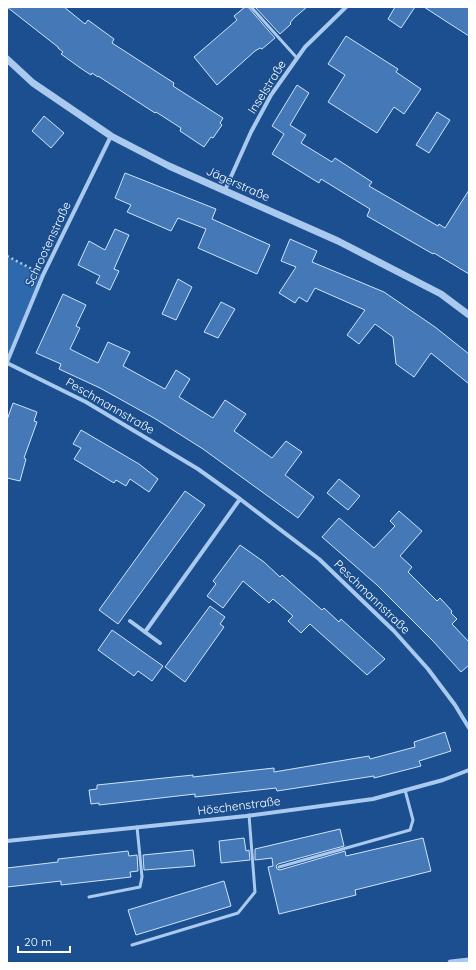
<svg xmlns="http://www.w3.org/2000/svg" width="476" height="970" font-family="Quicksand,sans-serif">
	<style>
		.green { fill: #2e69ad }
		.building { fill: #4478b7; stroke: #cfe3fa }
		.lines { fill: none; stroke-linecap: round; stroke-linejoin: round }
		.path { stroke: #a9c9ee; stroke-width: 2.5; stroke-dasharray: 2 3; stroke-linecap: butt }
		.service { stroke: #a9c9ee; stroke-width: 3 }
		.minor { stroke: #a9c9ee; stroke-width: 4 }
		.tertiary { stroke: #a9c9ee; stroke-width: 7 }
		.labels { text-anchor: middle; stroke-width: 3; stroke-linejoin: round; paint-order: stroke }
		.street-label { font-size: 12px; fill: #fff; stroke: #1b4f8f }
	</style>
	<rect width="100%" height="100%" fill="#1b4f8f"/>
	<path class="green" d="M7,256L43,275L7,362Z"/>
	<path class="building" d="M7,7H64L85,24L88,20L114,39L112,43L174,83L173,86L223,118L220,123L222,125L213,138L211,137L204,147L180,131L181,128L156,112L155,113L98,76V77L92,73L91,75L79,67L61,54L63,52L58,48V47Z
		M245,7H248L275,38L262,49L260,48L255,51L217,85L194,57L237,20L234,16Z
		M255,7H307L294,18L290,23L291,24L280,34Z
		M395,7H415L401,28L388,19Z
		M424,7H469V36L447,22Z
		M346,36L398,69L396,72L421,89L404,114L394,107L377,133L328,102L345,75L328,64Z
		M297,85L309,93L290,125L306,135L301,143L332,162L335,158L372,182L369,186L438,226L439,224L445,228L469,190V274L434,253L433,254L367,216L370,209L321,179L319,183L272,154L284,134L272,126Z
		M437,112L450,120L429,153L416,145Z
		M44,116L64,133L51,148L32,131Z
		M125,173L216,209L212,219L270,245L257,274L198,248L206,229L178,218L171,231L127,212L131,205L115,198Z
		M115,229L129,235L114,269L119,271L110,290L96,283L100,276L78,265L89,241L105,250Z
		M290,239L317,251L312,262L384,292L435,327L469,354V384L431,353L414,377L396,364L393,337L375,324L359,344L347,335L365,310L315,288L307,302L299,297L295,303L279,293L296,267L281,261Z
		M178,279L192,287L176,320L162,314Z
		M63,294L86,305L76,326L80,328L70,349L98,363L108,342L130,352L123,366L165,389L176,370L190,379L179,397L213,418L225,400L246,414L234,431L272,458L286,441L302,452L285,475L314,497L298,518L203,449L154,418L100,388L59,369L61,364L36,353Z
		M221,302L235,309L218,338L204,332Z
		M13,403L37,412L34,421L37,422L24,458L26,459L20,481L7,478V420Z
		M81,430L139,464L158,479L149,492L130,479L126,486L116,480L114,483L74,459L81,448L73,444Z
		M339,479L360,496L348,510L327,493Z
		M185,491L205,505L118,624L99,610Z
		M399,511L422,531L400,556L412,567L408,572L437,601L440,598L452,611L451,613L457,619L452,624L469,642V665L461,672L433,641L377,585L322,537L339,518L374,548L395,526L390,521Z
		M240,545L264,562L280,577L282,575L322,610L324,608L339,622L341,619L385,659L367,675L310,624L301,633L288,621L293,616L273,599L269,603L243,581L223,608L207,596L216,584L213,581Z
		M210,606L225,617L220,624L224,627L185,682L165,667Z
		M112,630L163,666L152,681L138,671L134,676L98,650Z
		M445,732L451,751L419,761L421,766L374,778V776L277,791L276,788L195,797V794L99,805V803L91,804L89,790L97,789V785L193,775V777L274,768V772L369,756L370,759L415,747L414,742Z
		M340,829L344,846L278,864L276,866L277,869L280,870L345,851L346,856L423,838L431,871L355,890L356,895L279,914L268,867L273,866L272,858L255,860V849Z
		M244,838L246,851L249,850L250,860L221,863L219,841Z
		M193,850L195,866L144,870L143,855Z
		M128,851L129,856L137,855L138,871L130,872L131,877L61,885V881L7,887V868L58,862V859Z
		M224,881L231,906L136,935L128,910Z"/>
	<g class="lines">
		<path class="path" d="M7,256L34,270"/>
		<path class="service" d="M251,7L297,58
			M279,867L410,830L413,820L405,790
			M89,897L140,887L142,877L137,827
			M132,945L238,913L255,892L249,815"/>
		<path class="minor" d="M225,190L251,132L271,95L305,47L346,7
			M7,362L43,275L111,136
			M7,363L86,402L198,469L240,499L319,559L394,631L428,669L455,705L469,728
			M130,621L160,643
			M145,632L240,499
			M7,841L246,816L373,799L443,780L469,770"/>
		<path class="tertiary" d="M7,59L33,83L111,136L169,166L338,241L441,294L469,315
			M451,963L469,961"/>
	</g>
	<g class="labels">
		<g class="street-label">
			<text transform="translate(267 87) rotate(-58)" y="4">Inselstraße</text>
			<text transform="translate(238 184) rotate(24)" y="4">Jägerstraße</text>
			<text transform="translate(48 244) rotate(-65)" y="4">Schrootenstraße</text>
			<text transform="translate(110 406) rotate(30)" y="4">Peschmannstraße</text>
			<text transform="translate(372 597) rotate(44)" y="4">Peschmannstraße</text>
			<text transform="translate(239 806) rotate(-7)" y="4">Höschenstraße</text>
		</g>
	</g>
	<rect width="476" height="970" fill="none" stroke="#ffffff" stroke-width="16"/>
	<path d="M18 946v6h52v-6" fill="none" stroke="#ffffff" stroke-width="2"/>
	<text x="24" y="946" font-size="12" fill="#ffffff" stroke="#1b4f8f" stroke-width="3" paint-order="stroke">20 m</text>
</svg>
